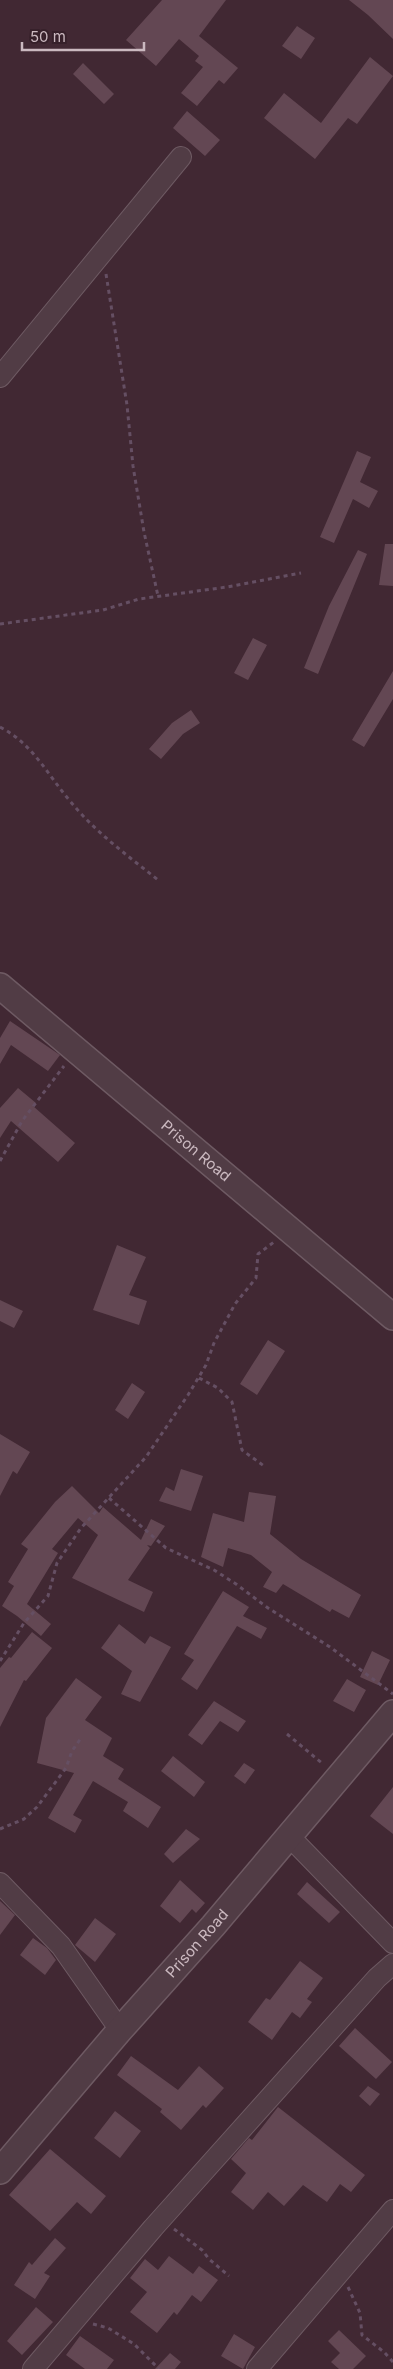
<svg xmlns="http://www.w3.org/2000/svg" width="393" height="2369" font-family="Inter,sans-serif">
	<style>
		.building { fill: #634753 }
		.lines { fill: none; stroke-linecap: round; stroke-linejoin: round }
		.minor-casing { stroke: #6e5a63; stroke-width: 22 }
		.tertiary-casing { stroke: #6e5a63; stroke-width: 28 }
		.path { stroke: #654f63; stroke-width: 3; stroke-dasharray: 4 4; stroke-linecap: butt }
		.minor { stroke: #513c45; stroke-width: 20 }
		.tertiary { stroke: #513c45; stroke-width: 25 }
		.labels { text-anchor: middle; stroke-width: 4.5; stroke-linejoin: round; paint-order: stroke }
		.street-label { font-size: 15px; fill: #cbb9c0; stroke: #36202a }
	</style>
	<rect width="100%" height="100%" fill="#412833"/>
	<path class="building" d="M162,0H226L199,36L238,68L224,84L219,80L197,106L181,93L203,67L195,61L199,56L179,39L156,66L126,40Z
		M349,0H393V39L368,15Z
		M297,26L315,38L301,59L282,46Z
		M370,57L393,76L357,124L348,118L315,159L264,118L284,93L321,123Z
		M83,63L114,94L104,104L73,74Z
		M187,111L220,140L205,156L173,128Z
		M357,451L371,457L360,482L378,491L369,508L353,499L334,543L320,537Z
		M385,544H393V586L379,585Z
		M358,550L367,554L318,674L304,668L329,606Z
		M253,638L267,645L248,680L234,673Z
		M393,671V699L364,747L352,740Z
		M191,710L200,723L183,734L161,759L149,749L172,723Z
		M10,1021L60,1055L48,1071L11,1045L0,1064V1038Z
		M18,1088L36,1103L33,1106L75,1143L58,1162L11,1121L0,1138V1108Z
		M117,1245L146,1257L129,1295L147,1301L139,1325L93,1310Z
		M0,1300L23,1311L14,1328L0,1321Z
		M268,1340L285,1351L257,1395L240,1384Z
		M132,1383L145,1392L128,1419L115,1410Z
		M0,1434L30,1452L17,1474L13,1471L0,1496Z
		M181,1469L203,1476L191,1511L159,1501L166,1487L174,1491Z
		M72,1486L99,1513L103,1507L141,1540L151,1519L165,1526L151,1546L147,1545L150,1548L128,1580L153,1592L144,1612L72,1578L98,1535L78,1518L52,1549L58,1553L27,1604L51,1624L41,1636L17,1616L2,1606L14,1586L8,1582L28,1549L21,1544L55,1502Z
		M249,1492L276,1496L270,1534L301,1559L361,1595L349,1618L332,1609L330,1612L283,1584L276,1593L263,1587L272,1572L251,1555L228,1548L223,1567L201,1557L213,1513L244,1522Z
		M223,1591L249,1607L243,1616L267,1628L261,1639L237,1626L197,1690L181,1679L194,1660L184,1654Z
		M119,1624L145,1644L150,1636L171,1647L140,1702L121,1694L132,1671L101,1648Z
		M32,1632L52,1648L26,1681L24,1680L0,1727V1668L9,1657L11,1658Z
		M372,1651L390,1660L378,1685L360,1677Z
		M76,1678L102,1697L85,1720L112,1738L103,1756L124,1769L118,1779L161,1807L148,1828L123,1811L128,1802L93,1781L73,1815L82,1820L75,1833L48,1818L74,1773L37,1763L46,1718Z
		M347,1679L366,1690L354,1712L333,1701Z
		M214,1701L246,1721L238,1732L220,1721L202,1745L188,1735Z
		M173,1756L205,1782L194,1797L161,1771Z
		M244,1763L255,1770L245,1784L234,1776Z
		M393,1787V1834L370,1816Z
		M186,1829L200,1839L173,1863L164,1854Z
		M180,1880L205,1903L196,1913L192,1909L180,1923L160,1906Z
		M307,1882L340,1912L329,1923L297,1894Z
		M0,1901L15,1915L0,1935Z
		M95,1918L116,1934L95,1962L75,1945Z
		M33,1938L47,1948L56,1960L45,1975L20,1955Z
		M300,1961L323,1978L307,1999L312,2002L300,2018L292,2012L272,2040L248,2022L266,1998L270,2000Z
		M355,2028L392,2062L376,2079L339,2046Z
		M131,2056L178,2090L199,2066L224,2088L206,2108L203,2105L181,2130L160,2112L162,2109L117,2075Z
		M368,2086L380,2094L370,2106L359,2096Z
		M278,2107L365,2175L351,2192L340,2184L327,2202L303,2185L284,2206L268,2192L253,2210L231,2192L246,2173L231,2159L249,2138L252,2140Z
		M115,2111L141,2131L120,2158L94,2138Z
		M50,2149L106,2196L91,2214L77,2202L50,2231L9,2195Z
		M55,2238L66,2248L44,2273L50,2276L35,2299L14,2285L29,2262L32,2265Z
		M169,2256L193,2274L199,2266L218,2280L201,2302L192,2295L177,2315L174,2312L157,2333L130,2312L147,2292L130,2278L145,2259L158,2270Z
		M36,2307L53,2322L22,2355L7,2341Z
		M339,2330L366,2356L353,2369H339L331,2362L340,2353L328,2341Z
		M234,2334L255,2347L243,2369L221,2356Z
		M80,2336L114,2360L107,2369H85L66,2355Z
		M170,2353L181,2362L175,2369H155Z"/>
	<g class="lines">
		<defs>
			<path id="minor" d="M0,377L181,157
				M289,1836L393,1943
				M0,1883L61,1946L120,2030
				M33,2369L153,2228L377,1978L393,1964
				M257,2369L393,2210"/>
			<g id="tertiary">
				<path id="s1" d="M0,986L393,1317"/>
				<path id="s2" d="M0,2171L120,2030L213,1926L393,1713"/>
			</g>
		</defs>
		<use href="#minor" class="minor-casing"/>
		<use href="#tertiary" class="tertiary-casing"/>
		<path class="path" d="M106,274L127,405L133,466L144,532L158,596
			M0,624L103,610L139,599L227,587L301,573
			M0,727C33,744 47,774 70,801C95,832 127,855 158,880
			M0,1161L22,1121L64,1066
			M199,1378L218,1388L232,1402L242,1450L264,1466
			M109,1498L166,1548L214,1570L236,1584L268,1608L330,1647L393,1694
			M0,1661L24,1623L48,1596L57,1563L81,1528L146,1457L188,1395L206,1365L214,1343L235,1304L256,1278L258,1254L274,1242
			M287,1734L323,1764
			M0,1829L24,1819L37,1807L66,1768L72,1751L81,1738
			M174,2229L202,2250L209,2259L229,2276
			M348,2287L360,2313L362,2335L384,2352L393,2362
			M93,2324L108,2328L134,2344L159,2369"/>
		<use href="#minor" class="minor"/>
		<use href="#tertiary" class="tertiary"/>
	</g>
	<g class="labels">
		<g class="street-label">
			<text dy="5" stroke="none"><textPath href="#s1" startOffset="256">Prison Road</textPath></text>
			<text dy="5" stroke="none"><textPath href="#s2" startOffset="301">Prison Road</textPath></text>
		</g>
	</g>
	<path d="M22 42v8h122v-8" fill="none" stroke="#cbb9c0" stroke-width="2.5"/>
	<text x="30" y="42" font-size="15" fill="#cbb9c0" stroke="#36202a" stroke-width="4" paint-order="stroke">50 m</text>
</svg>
